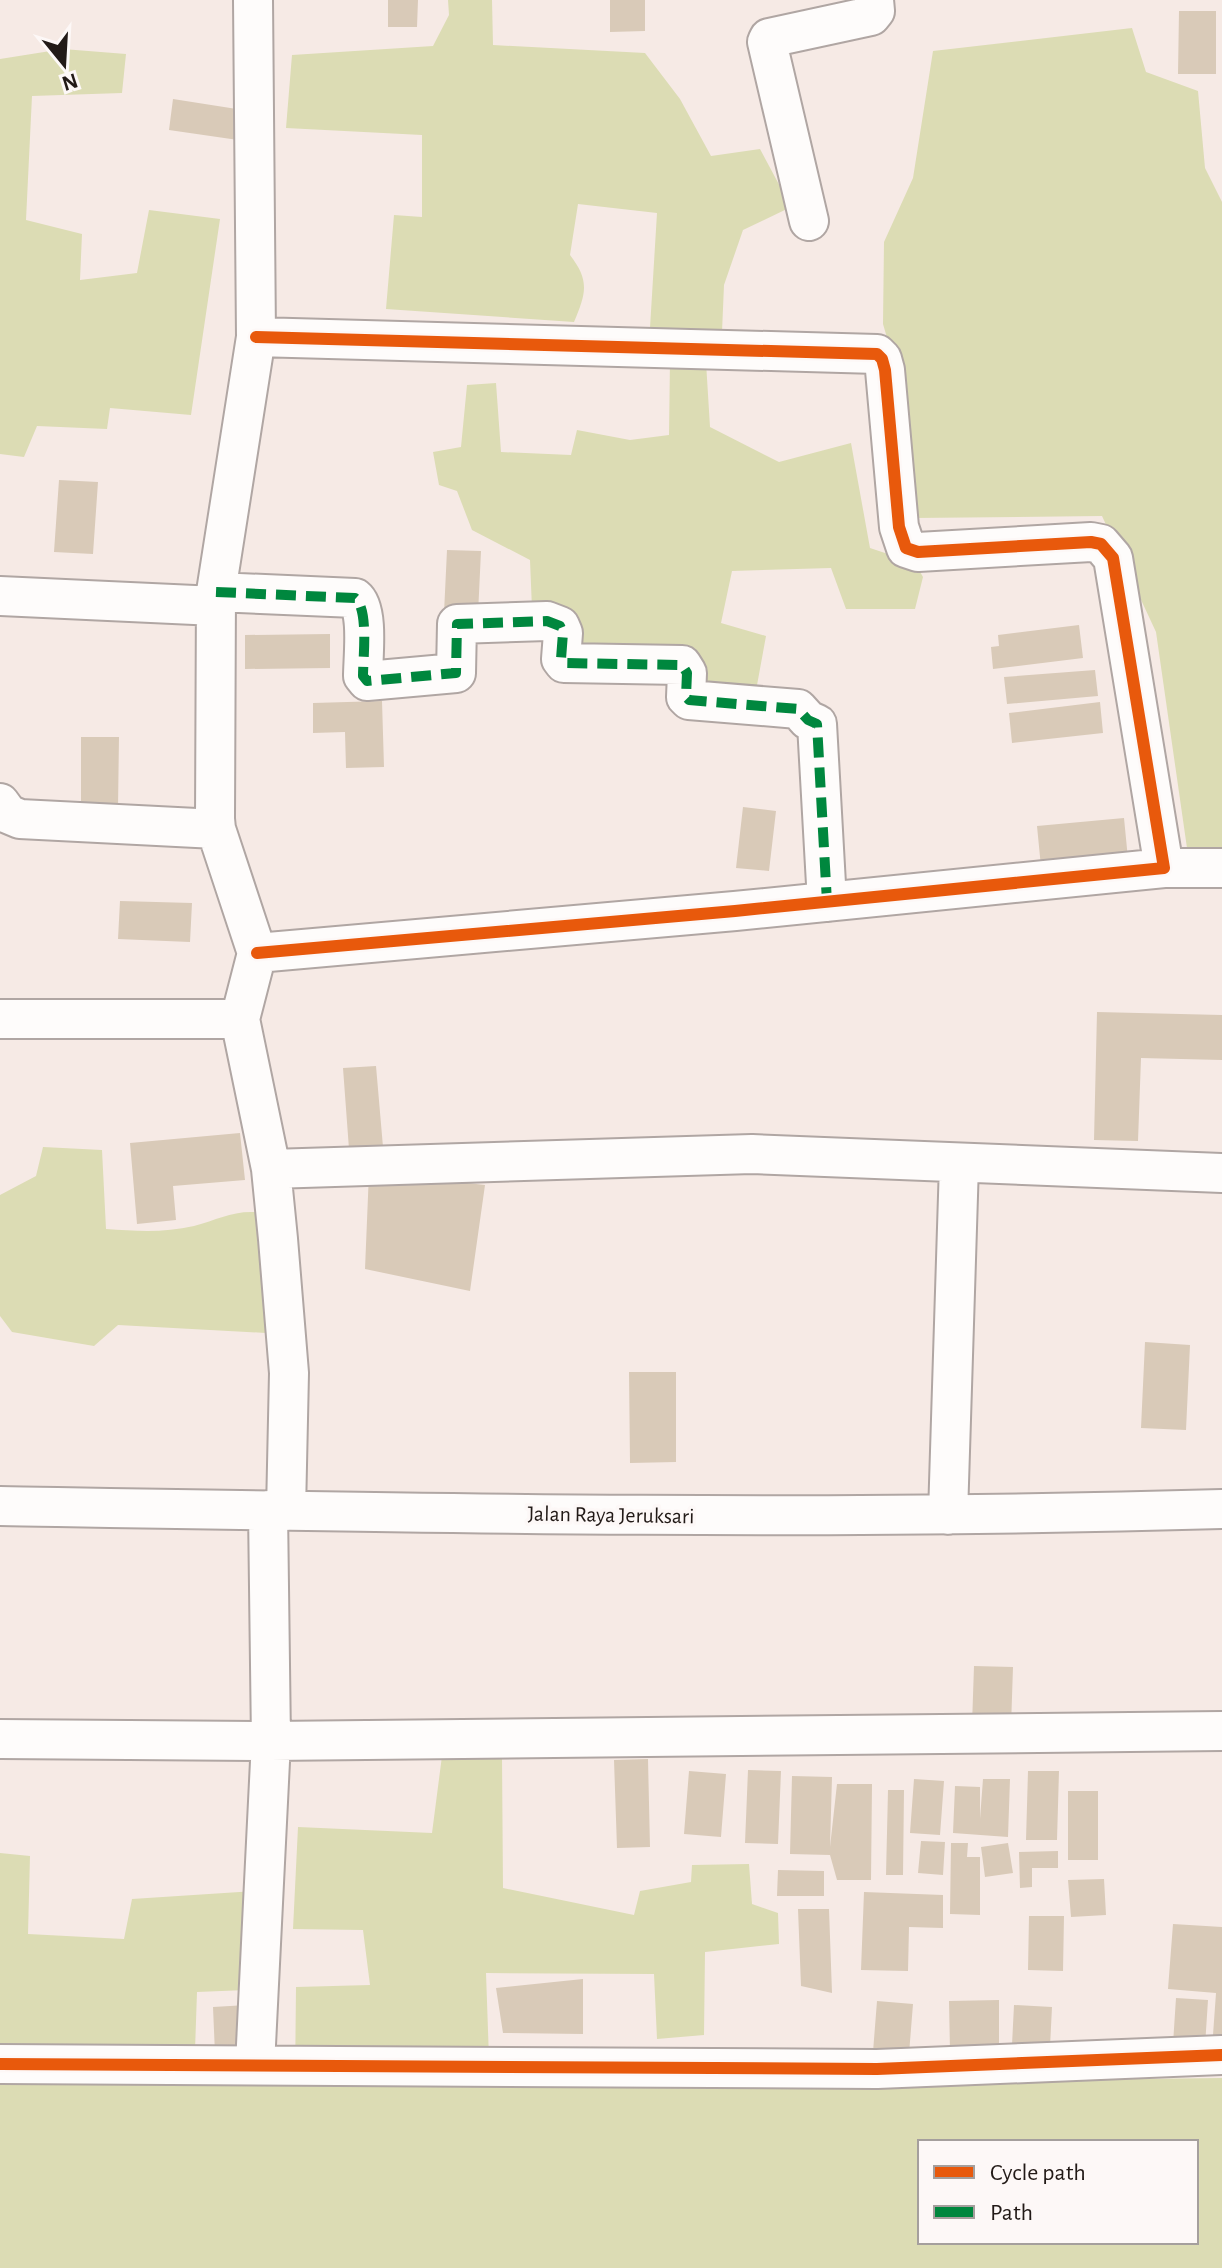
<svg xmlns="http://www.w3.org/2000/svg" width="1222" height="2268" font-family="'Alegreya Sans',sans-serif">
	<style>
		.green { fill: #dcdcb4; fill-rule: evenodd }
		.building { fill: #d9cab8 }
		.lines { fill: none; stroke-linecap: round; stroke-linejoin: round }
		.minor-casing { stroke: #b0a6a3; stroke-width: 42 }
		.minor { stroke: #fefcfb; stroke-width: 38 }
		.quiet { stroke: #00873e; stroke-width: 10; stroke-dasharray: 20 10; stroke-linecap: butt }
		.cycleway-casing { stroke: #fdf8f7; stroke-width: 17 }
		.cycleway { stroke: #e8590c; stroke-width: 12 }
		.labels { text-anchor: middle; stroke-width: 7; stroke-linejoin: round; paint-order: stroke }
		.street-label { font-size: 22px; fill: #221a17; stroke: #fdf8f7 }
	</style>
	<rect width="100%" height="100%" fill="#f6eae5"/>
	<path class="green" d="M448,0H492L493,45L645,53L680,99L711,156L760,149L791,207L743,230L724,285L722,332L650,328L657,213L578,204L570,255C590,281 586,293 574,322L386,309L394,215L422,217V135L286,128L292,55L433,46L449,15Z
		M1132,28L1146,72L1198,91L1205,168L1222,202V851L1187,848L1156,632L1102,516L913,518L897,372L883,324L884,242L913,178L933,51Z
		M63,49L126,54L122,93L32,96L26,220L82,234L80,280L137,273L149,210L220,219L191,415L110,408L107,429L37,426L24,457L0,454V59Z
		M670,360L706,362L710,427L779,462L851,443L870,548L915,563L923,577L915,609H846L831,568L732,571L721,623L766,636L755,696L577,652L532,609L530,560L472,530L457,491L439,485L433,452L461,447L467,385L496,383L501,452L571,455L577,430L630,440L669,435Z
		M43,1147L102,1150L106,1229C136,1231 164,1233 194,1226C217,1220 231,1211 255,1212L266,1333L118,1325L94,1346L12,1332L0,1316V1195L36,1176Z
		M442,1756L502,1757L503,1888L634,1915L640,1891L691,1882L692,1865L749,1864L752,1904L778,1913L779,1944L705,1952L704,2035L657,2039L654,1974L486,1973L490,2087L1222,2078V2268H0V1853L30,1856L28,1934L124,1939L132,1899L255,1891L246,1990L197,1992L194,2080L295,2083L296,1987L370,1985L363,1930L293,1929L298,1827L432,1833ZM920,2142H1196V2242H920Z"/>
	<path class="building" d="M388,0H418L417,27H388Z
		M610,0H645V31L610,32Z
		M1179,11H1216V74H1178Z
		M173,99L243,110L238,140L169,130Z
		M59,480L98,482L93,554L54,552Z
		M447,550L481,551L478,614L444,613Z
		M1079,625L1083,658L993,669L991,647L999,646L998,635Z
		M330,634V668L245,669V635Z
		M1095,670L1098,696L1007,704L1004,677Z
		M382,701L384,767L346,768L345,732L313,733V703Z
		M1100,702L1103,733L1012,743L1009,713Z
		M81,737H119L118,808H81Z
		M743,807L776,811L769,871L736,868Z
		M1124,818L1128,859L1041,867L1037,826Z
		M120,901L192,903L190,942L118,939Z
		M1097,1012L1222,1015V1060L1141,1058L1138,1141L1094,1140Z
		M376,1066L383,1147L349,1149L343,1068Z
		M240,1133L245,1180L173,1186L176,1220L137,1224L130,1143Z
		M369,1172L485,1185L470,1291L365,1269Z
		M1145,1342L1190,1345L1186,1430L1141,1428Z
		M629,1372H676V1462L630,1463Z
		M974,1666L1013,1667L1011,1727L972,1725Z
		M648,1759L650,1847L617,1848L614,1760Z
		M748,1770L781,1771L778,1844L745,1843Z
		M689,1771L726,1774L721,1837L684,1834Z
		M1028,1771H1059L1057,1840H1026Z
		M792,1776L832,1777L830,1847L837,1784H872L871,1880H837L830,1855L790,1854Z
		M914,1779L944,1781L940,1835L910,1833Z
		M983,1779H1010L1008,1837L953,1833L955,1786L980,1787V1819Z
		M888,1790H904L903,1875H886Z
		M1068,1791H1098V1860H1068Z
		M921,1841L945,1842L943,1875L918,1873Z
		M951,1843H968L967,1857H980V1915L950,1914Z
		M1008,1843L1013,1873L985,1877L981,1847Z
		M1058,1851V1868H1032V1887L1020,1888L1019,1852Z
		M778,1870L824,1871V1896H777Z
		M1104,1879L1106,1915L1071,1917L1068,1880Z
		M864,1892L943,1895V1928L909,1927L908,1971L861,1970Z
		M798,1909H829L832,1993L801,1986Z
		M1029,1916H1064L1063,1971L1028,1970Z
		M1173,1924L1222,1927V2049H1212L1216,1993L1168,1989Z
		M583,1979V2034L503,2033L496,1988Z
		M1176,1998L1208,2000L1205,2046L1173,2044Z
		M999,2000V2050L950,2051L949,2001Z
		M877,2001L913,2004L909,2054L873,2052Z
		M247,2005L249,2053L215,2054L213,2007Z
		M1014,2005L1052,2007L1050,2047L1012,2045Z"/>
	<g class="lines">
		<defs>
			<path id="minor" d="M253,0L256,337L216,592L215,819L216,829L257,953L240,1019L271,1169L278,1239L289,1373L286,1511
				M809,221L767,42L769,38L871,16L875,11L874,0
				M256,337L877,354L882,359L885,370L899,527L906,548L918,552L1091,542L1101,544L1113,558L1164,868L735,911L257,953
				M216,592L355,598C369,609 363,658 363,676L367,681L456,673L457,624L547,621L560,626L563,633L561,659L564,663L682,665L687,673L686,697L689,700L798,709L808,720L817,724L827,902
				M0,596L216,606
				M0,803L8,814L20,819L216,829
				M1164,868H1222
				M0,1019H240
				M271,1169L752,1154L1222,1173
				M0,1506C407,1513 815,1521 1222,1509
				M948,1515L959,1164
				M0,1739L271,1741L1222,1731
				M0,2064L877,2069L1222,2055
				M255,2065L271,1741L268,1510"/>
		</defs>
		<use href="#minor" class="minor-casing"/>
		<use href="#minor" class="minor"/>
		<path class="quiet" d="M216,592L355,598C369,609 363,658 363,676L367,681L456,673L457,624L547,621L560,626L563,633L561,659L564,663L682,665L687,673L686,697L689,700L798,709L808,720L817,724L827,902"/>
		<defs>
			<path id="cycleway" d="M256,337L877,354L882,359L885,370L899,527L906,548L918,552L1091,542L1101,544L1113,558L1164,868L735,911L257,953
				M0,2064L877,2069L1222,2055"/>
		</defs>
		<use href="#cycleway" class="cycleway-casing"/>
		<use href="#cycleway" class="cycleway"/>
	</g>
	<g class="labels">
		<g class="street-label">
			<text transform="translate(611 1514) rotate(1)" y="8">Jalan Raya Jeruksari</text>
		</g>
	</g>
	<rect x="918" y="2140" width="280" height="104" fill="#fdf8f7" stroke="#a59f9d" stroke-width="2"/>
	<rect x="934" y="2166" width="40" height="12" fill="#e8590c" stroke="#a59f9d" stroke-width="2"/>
	<text x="990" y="2180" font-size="24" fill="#221a17">Cycle path</text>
	<rect x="934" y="2206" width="40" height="12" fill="#00873e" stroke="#a59f9d" stroke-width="2"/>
	<text x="990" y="2220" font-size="24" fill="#221a17">Path</text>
	<g transform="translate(64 64) rotate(162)" stroke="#fdf8f7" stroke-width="6" paint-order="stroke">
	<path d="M0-6L14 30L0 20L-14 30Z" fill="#221a17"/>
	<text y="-12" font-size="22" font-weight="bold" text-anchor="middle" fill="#221a17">N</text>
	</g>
</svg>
